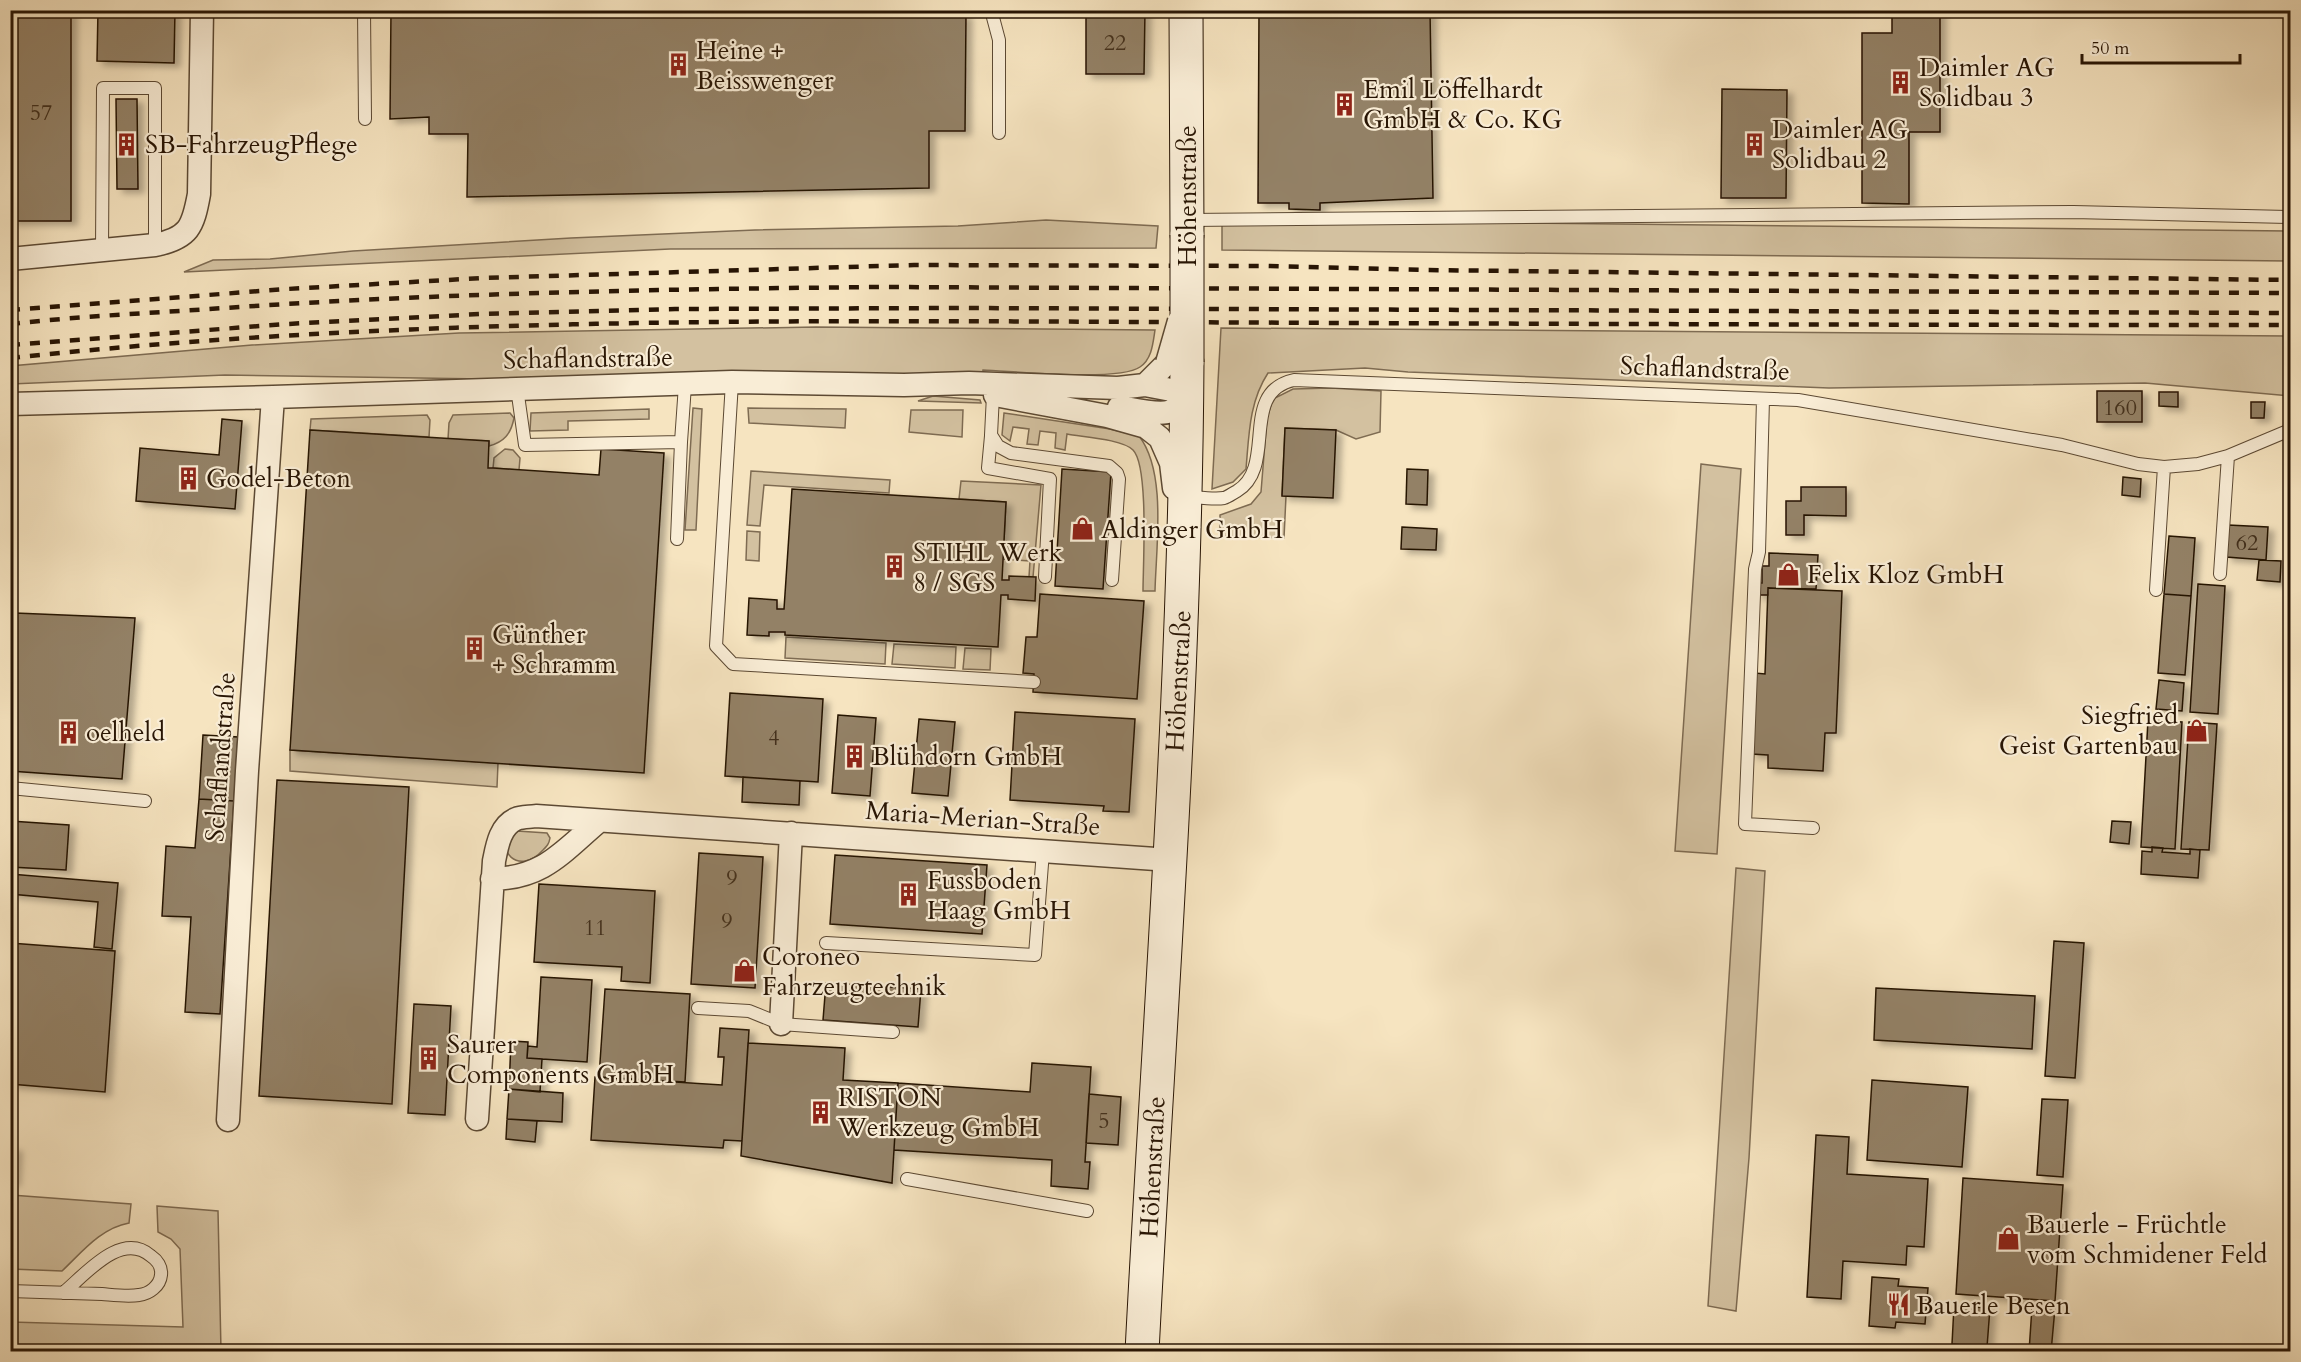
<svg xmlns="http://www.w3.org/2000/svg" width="2301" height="1362" font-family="Cardo,serif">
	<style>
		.green { fill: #d3c1a0; stroke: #7e6b52; stroke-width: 1.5 }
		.building { fill: #938166; stroke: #281504; stroke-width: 1.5; filter: url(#shadow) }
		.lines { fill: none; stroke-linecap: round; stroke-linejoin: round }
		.service-casing { stroke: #5c4933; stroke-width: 14 }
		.minor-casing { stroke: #5c4933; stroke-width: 25 }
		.secondary-casing { stroke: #281504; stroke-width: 35 }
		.service { stroke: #f9edd6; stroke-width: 12 }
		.minor { stroke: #f9edd6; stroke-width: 22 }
		.secondary { stroke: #f9edd6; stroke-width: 33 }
		.rail { stroke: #281504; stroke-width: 4.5; stroke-dasharray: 10 10; stroke-linecap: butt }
		.minor-bridge-casing { stroke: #5c4933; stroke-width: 25; stroke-linecap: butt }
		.secondary-bridge-casing { stroke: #281504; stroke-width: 35; stroke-linecap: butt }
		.minor-bridge { stroke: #f9edd6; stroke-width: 22 }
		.secondary-bridge { stroke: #f9edd6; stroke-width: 33 }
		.labels { text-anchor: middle; stroke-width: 4.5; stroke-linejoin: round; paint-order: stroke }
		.number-label { font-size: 22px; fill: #43301c }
		.poi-label { font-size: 26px; fill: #281504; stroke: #f9edd6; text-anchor: start }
		.street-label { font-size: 26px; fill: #281504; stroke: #f9edd6 }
	</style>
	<defs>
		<filter id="shadow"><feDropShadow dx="6" dy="4" stdDeviation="3" flood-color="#0004"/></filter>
	</defs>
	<rect width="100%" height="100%" fill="#f6e4c0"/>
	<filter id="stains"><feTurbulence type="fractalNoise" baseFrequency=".00333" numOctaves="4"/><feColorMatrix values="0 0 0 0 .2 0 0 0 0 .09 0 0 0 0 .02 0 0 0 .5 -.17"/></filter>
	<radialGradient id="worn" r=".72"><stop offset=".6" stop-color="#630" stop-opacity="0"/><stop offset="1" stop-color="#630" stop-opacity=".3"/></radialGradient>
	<path class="green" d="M1046,220L1158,226L1156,248L670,249L184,272L213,260L270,259L353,251L571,238L755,230L958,226Z
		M1222,220L2290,231V261L1222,250Z
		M816,327L1155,330C1153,343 1152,359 1140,367C1119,382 1013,371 983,370L982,377L484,379L225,375L11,384L10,366L252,345L459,333Z
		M1221,328L2290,336V396L2145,383L1829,388L1408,372L1365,368L1268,373C1249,402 1249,435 1246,469L1233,482L1212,489Z
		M1331,388L1381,391L1380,432L1356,439L1336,430L1285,428L1282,495L1286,496L1284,538L1220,536V515L1251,504L1261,492L1267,418L1273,399L1293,389Z
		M933,396L980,400L981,403L918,401Z
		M693,408L702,409L696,530H685Z
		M748,408L846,409L845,428L749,423Z
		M649,409V419L568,421V430L530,431L531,413Z
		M911,410H963L962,437L909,432Z
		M510,413L514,418C511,434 504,442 489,446V441L448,439L449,423L453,415Z
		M1004,413L1110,429L1139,436C1167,472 1156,547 1155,591H1143C1143,565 1149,466 1133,450C1122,439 1082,437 1067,434L1065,450L1055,448L1056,433L1040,431L1038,445L1027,444L1029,429L1013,427L1010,441L1002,435Z
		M427,415L430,420L429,437L310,430L311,419Z
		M505,449L513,450L520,458L519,470L493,468L494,458Z
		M1701,464L1741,469L1717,854L1675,851Z
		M751,471L890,480L889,493L764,485L760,526L747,525Z
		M961,481L1041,485L1033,577H1029L1030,561L1003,559L1006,502L959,499Z
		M747,531L760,532L759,561L746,560Z
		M786,637L886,643L885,664L785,658Z
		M894,644L956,647L955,668L892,664Z
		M965,648L991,649L990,670L963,669Z
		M290,750L498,763L497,787L290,771Z
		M517,831L547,833L550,838C549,844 547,846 543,850C519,877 491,849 517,831Z
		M1736,868L1765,871L1749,1158L1736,1311L1708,1306Z
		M11,1195L131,1204L129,1223C101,1228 82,1252 62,1271L11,1269Z
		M157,1206L218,1211L221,1351H11V1322L183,1327L180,1249L171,1239L158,1232Z"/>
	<path class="building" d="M10,10H71V221H10Z
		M98,10H175L174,63L97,61Z
		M391,10H929V14H966L965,131H929V188L467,197L468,134H429V117L390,119Z
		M1086,10H1145L1144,74H1086Z
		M1259,10H1430L1433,198L1320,203V210L1289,209V203H1258Z
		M1892,10H1940V132H1909V204L1862,203V33H1892Z
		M1722,89L1787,90L1786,198H1721Z
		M116,99H137L138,189H117Z
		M2097,391H2142V422H2097Z
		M2159,392H2178V407L2159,406Z
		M2251,402H2265L2264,418H2251Z
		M222,419L242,421L235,509L136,501L140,448L219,455Z
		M1285,428L1336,430L1333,498L1282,496Z
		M310,430L489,441L488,468H493L599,475L601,449L664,453L644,773L290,750Z
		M1062,469L1111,472L1103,589L1055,586Z
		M1407,469L1428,470L1427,505L1406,504Z
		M2123,477L2141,479L2140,497L2122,495Z
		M1801,487H1846V516L1804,515V535H1786V501H1801Z
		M792,489L1006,502L1002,580H1009V576L1036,577L1035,601L1008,599V595H1001L998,647L785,635V632H769V636L747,635L749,598L777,600V609H784Z
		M2228,525L2268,527L2266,560L2226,557Z
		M1402,527L1437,529L1436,550L1401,549Z
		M2169,536L2195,538L2191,596L2164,594Z
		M1769,553L1818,555L1816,589L1768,588V595H1757V583H1762V566H1769Z
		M2259,560L2281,561L2280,582L2257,580Z
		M2198,584L2225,586L2218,714L2190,712Z
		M1768,588L1842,591L1836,733H1825L1823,771L1768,768V755L1751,754L1755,673L1765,674Z
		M1040,594L1144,601L1137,699L1033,692L1034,674L1023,673L1026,637H1037Z
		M2164,594L2191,596L2185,675L2158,673Z
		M15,613L135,618L122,779L10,771V692Z
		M2159,680L2184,683L2182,711L2156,709Z
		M730,693L823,699L818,782L725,776Z
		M1015,712L1135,719L1129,812L1103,811L1104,806L1010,800Z
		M838,715L876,718L870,796L832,793Z
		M919,719L955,722L948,796L912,793Z
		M2148,720L2182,722L2175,849L2141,847Z
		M2189,722L2217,724L2209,850L2181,849Z
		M203,735L238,737L234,801L199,799Z
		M743,777L800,781L799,805L742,802Z
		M277,780L409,787L392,1104L259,1096Z
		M199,799L234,801L220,1014L185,1012L191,917L162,916L166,846L195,848Z
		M10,821L69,825L66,870L10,867Z
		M2112,821L2131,822L2129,844L2110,842Z
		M2152,847L2163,848L2162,852L2190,854V849L2200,850L2198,878L2141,874L2142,851L2152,852Z
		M699,853L763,857L755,988L691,984Z
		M835,855L987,865L982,934L830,924Z
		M10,874L118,883L112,949L94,947L98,902L10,894Z
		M539,884L655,891L650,983L621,981L622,967L534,962Z
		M2054,941L2084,943L2075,1078L2045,1076Z
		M10,943L115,951L105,1092L10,1084Z
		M541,977L592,980L587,1062L527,1058L528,1046L537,1047Z
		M826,983L921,989L918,1027L823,1020Z
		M1876,988L2035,996L2032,1049L1874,1040Z
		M605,989L690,994L685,1082L599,1077Z
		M414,1004L451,1006L445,1115L408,1113Z
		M720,1028L749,1030L742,1141L724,1140L723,1148L591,1140L595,1077L722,1085L724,1057H718Z
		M511,1041L528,1042L527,1058L542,1059L540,1092L509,1089Z
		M748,1043L845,1048L843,1080L898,1083L892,1183L741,1156Z
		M1032,1063L1091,1067L1085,1162H1090L1088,1189L1051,1186L1052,1160L894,1150L898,1083L1030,1092Z
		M1872,1080L1968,1087L1962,1167L1867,1160Z
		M509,1089L563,1093L562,1122L507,1119Z
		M1089,1094L1121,1097L1118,1145L1086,1143Z
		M2042,1099L2068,1100L2063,1177L2037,1175Z
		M507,1119L537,1121L535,1142L506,1139Z
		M1816,1135L1849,1137L1847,1174L1928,1179L1924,1247L1907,1246L1906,1265L1843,1261L1841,1299L1807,1297Z
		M10,1147L16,1148L14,1182H10Z
		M1963,1178L2063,1185L2055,1301L1956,1294Z
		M1872,1277L1899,1279L1898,1286L1928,1288L1925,1324L1896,1322L1895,1328L1869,1326Z
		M1954,1306L1990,1308L1987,1347L1952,1344Z
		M2032,1307L2055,1308L2051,1352H2029Z"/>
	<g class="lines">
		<defs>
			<path id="service" d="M364,10L365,119
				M991,10L999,40V133
				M1188,220L2073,212L2290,217
				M102,250L103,88H155V245
				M732,382L716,646L733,664L1034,682
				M517,388L525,445L681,442L685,385
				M993,395L991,435L998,446L1011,453L1109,466L1117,473L1119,479L1112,580
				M1763,399L1759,552L1755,569L1745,824L1813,828
				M991,436L988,468L1050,479L1045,577
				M1187,496C1198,497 1213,500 1224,498C1228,497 1233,493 1237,491C1278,466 1238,392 1294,380L1798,400L2062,445L2138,464L2164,467L2198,464L2228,456L2290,430
				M677,539L681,442
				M2220,574L2228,456
				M2156,590L2164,467
				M10,788L145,801
				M826,943L1035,955L1043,851
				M698,1008L749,1011L781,1024L893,1032
				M907,1179L1087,1211
				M10,1291C41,1292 72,1293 102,1294C114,1295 128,1297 139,1295C149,1294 160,1286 161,1275C162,1267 157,1260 151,1256C121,1230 85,1275 63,1293"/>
			<path id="minor" d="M10,259L155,245C189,238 193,227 199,194L202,10
				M995,395L1107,416L1146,427L1160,438L1171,463L1174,488
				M10,404L273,397L732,382L904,385L969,383L1118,388L1145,385L1167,363
				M1119,407C1132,409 1160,416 1171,411C1178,408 1183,399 1187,393L1145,385
				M492,879C544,878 562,852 599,821
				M781,1024L791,833
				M477,1119L494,861C497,846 500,826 516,819C521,817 530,817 536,816L1170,860
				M228,1120L247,771L273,397"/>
			<path id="secondary" d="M1186,10L1187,235
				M1142,1352C1159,1022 1185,692 1187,362"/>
		</defs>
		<use href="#service" class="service-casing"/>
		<use href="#minor" class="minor-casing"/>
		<use href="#secondary" class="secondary-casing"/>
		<use href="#service" class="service"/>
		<use href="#minor" class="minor"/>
		<use href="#secondary" class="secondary"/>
		<path class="rail" d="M10,310L287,289L483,278L914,265L1268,266L1426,270L2290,280
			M10,324C81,316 153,313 224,308C443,293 662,289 882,287L2290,293
			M10,345L287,324L481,314L675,309L960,308L2290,313
			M10,358C387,318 766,320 1144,322C1526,324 1908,325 2290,325"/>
		<defs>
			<path id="minor-bridge" d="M1167,363L1179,321"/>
			<path id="secondary-bridge" d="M1187,235V362"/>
		</defs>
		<use href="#minor-bridge" class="minor-bridge-casing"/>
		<use href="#secondary-bridge" class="secondary-bridge-casing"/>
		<use href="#minor-bridge" class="minor-bridge"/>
		<use href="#secondary-bridge" class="secondary-bridge"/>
	</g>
	<defs>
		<symbol id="building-bare" viewBox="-9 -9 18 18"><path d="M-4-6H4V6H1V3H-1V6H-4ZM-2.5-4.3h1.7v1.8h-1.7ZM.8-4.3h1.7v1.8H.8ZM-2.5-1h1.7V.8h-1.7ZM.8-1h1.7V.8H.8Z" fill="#8f2418" stroke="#f9edd6" stroke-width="2.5" paint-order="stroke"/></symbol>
		<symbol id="shop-bare" viewBox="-9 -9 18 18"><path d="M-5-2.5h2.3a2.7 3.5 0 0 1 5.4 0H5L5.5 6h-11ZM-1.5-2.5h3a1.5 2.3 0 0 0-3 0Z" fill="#8f2418" stroke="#f9edd6" stroke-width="2.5" paint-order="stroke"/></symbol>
		<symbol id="restaurant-bare" viewBox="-9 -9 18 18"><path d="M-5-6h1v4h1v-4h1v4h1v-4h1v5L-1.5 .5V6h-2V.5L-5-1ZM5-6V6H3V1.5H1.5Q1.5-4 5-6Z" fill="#8f2418" stroke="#f9edd6" stroke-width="2.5" paint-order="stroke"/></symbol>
	</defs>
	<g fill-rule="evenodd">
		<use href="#building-bare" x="662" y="48" width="33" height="33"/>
		<use href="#building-bare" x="1884" y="66" width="33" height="33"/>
		<use href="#building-bare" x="1328" y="88" width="33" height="33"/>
		<use href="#building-bare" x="110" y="128" width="33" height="33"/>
		<use href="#building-bare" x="1738" y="128" width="33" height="33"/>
		<use href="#building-bare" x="172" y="462" width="33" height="33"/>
		<use href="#shop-bare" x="1066" y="512" width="33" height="33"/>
		<use href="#building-bare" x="878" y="550" width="33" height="33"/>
		<use href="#shop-bare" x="1772" y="558" width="33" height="33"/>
		<use href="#building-bare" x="458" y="632" width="33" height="33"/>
		<use href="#shop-bare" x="2180" y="714" width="33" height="33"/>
		<use href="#building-bare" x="52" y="716" width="33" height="33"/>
		<use href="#building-bare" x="838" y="740" width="33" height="33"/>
		<use href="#building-bare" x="892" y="878" width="33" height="33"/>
		<use href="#shop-bare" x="728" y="954" width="33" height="33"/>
		<use href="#building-bare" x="412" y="1042" width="33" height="33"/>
		<use href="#building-bare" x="804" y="1096" width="33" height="33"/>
		<use href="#shop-bare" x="1992" y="1222" width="33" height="33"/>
		<use href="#restaurant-bare" x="1882" y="1288" width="33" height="33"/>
	</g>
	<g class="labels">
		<g class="number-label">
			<text x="1115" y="50">22</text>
			<text x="41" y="120">57</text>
			<text x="2120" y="415">160</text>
			<text x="2247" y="550">62</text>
			<text x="774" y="745">4</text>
			<text x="732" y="885">9</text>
			<text x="727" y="928">9</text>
			<text x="595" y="935">11</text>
			<text x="1104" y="1128">5</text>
		</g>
		<g class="poi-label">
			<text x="696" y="59">Heine +<tspan x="696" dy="30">Beisswenger</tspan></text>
			<text x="1919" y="76">Daimler AG<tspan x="1919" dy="30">Solidbau 3</tspan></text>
			<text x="1363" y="98">Emil Löffelhardt<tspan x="1363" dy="30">GmbH &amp; Co. KG</tspan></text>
			<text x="1772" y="138">Daimler AG<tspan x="1772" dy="30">Solidbau 2</tspan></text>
			<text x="145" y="153">SB-FahrzeugPflege</text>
			<text x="206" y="487">Godel-Beton</text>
			<text x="1101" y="538">Aldinger GmbH</text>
			<text x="913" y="561">STIHL Werk<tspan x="913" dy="30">8 / SGS</tspan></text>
			<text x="1807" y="583">Felix Kloz GmbH</text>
			<text x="492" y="643">Günther<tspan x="492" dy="30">+ Schramm</tspan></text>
			<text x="2178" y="724" text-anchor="end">Siegfried<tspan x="2178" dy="30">Geist Gartenbau</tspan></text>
			<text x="86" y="741">oelheld</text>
			<text x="872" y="765">Blühdorn GmbH</text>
			<text x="927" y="889">Fussboden<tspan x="927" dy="30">Haag GmbH</tspan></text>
			<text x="762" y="965">Coroneo<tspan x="762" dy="30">Fahrzeugtechnik</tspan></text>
			<text x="447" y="1053">Saurer<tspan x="447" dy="30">Components GmbH</tspan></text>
			<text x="838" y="1106">RISTON<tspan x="838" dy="30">Werkzeug GmbH</tspan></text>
			<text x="2027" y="1233">Bauerle - Früchtle<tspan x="2027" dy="30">vom Schmidener Feld</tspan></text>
			<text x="1916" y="1314">Bauerle Besen</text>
		</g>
		<g class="street-label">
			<text transform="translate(1187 196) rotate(-90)" y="9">Höhenstraße</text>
			<text transform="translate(588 358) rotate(-1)" y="9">Schaflandstraße</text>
			<text transform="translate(1705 368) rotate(2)" y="9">Schaflandstraße</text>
			<text transform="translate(1178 681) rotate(-87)" y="9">Höhenstraße</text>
			<text transform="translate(220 757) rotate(-86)" y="9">Schaflandstraße</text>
			<text transform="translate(983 818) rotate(4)" y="9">Maria-Merian-Straße</text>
			<text transform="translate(1152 1167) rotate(-87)" y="9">Höhenstraße</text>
		</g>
	</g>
	<rect width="2301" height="1362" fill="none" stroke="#f6e4c0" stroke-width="36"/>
	<rect x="12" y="12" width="2277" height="1338" fill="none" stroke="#281504" stroke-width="3"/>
	<rect x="18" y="18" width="2265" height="1326" fill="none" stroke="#281504" stroke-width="1.5"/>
	<path d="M2082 54v9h158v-9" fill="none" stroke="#281504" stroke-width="3"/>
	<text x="2091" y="54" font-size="18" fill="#281504" stroke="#f9edd6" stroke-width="4.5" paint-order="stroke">50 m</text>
	<rect width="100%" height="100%" filter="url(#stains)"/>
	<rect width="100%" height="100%" fill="url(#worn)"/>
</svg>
